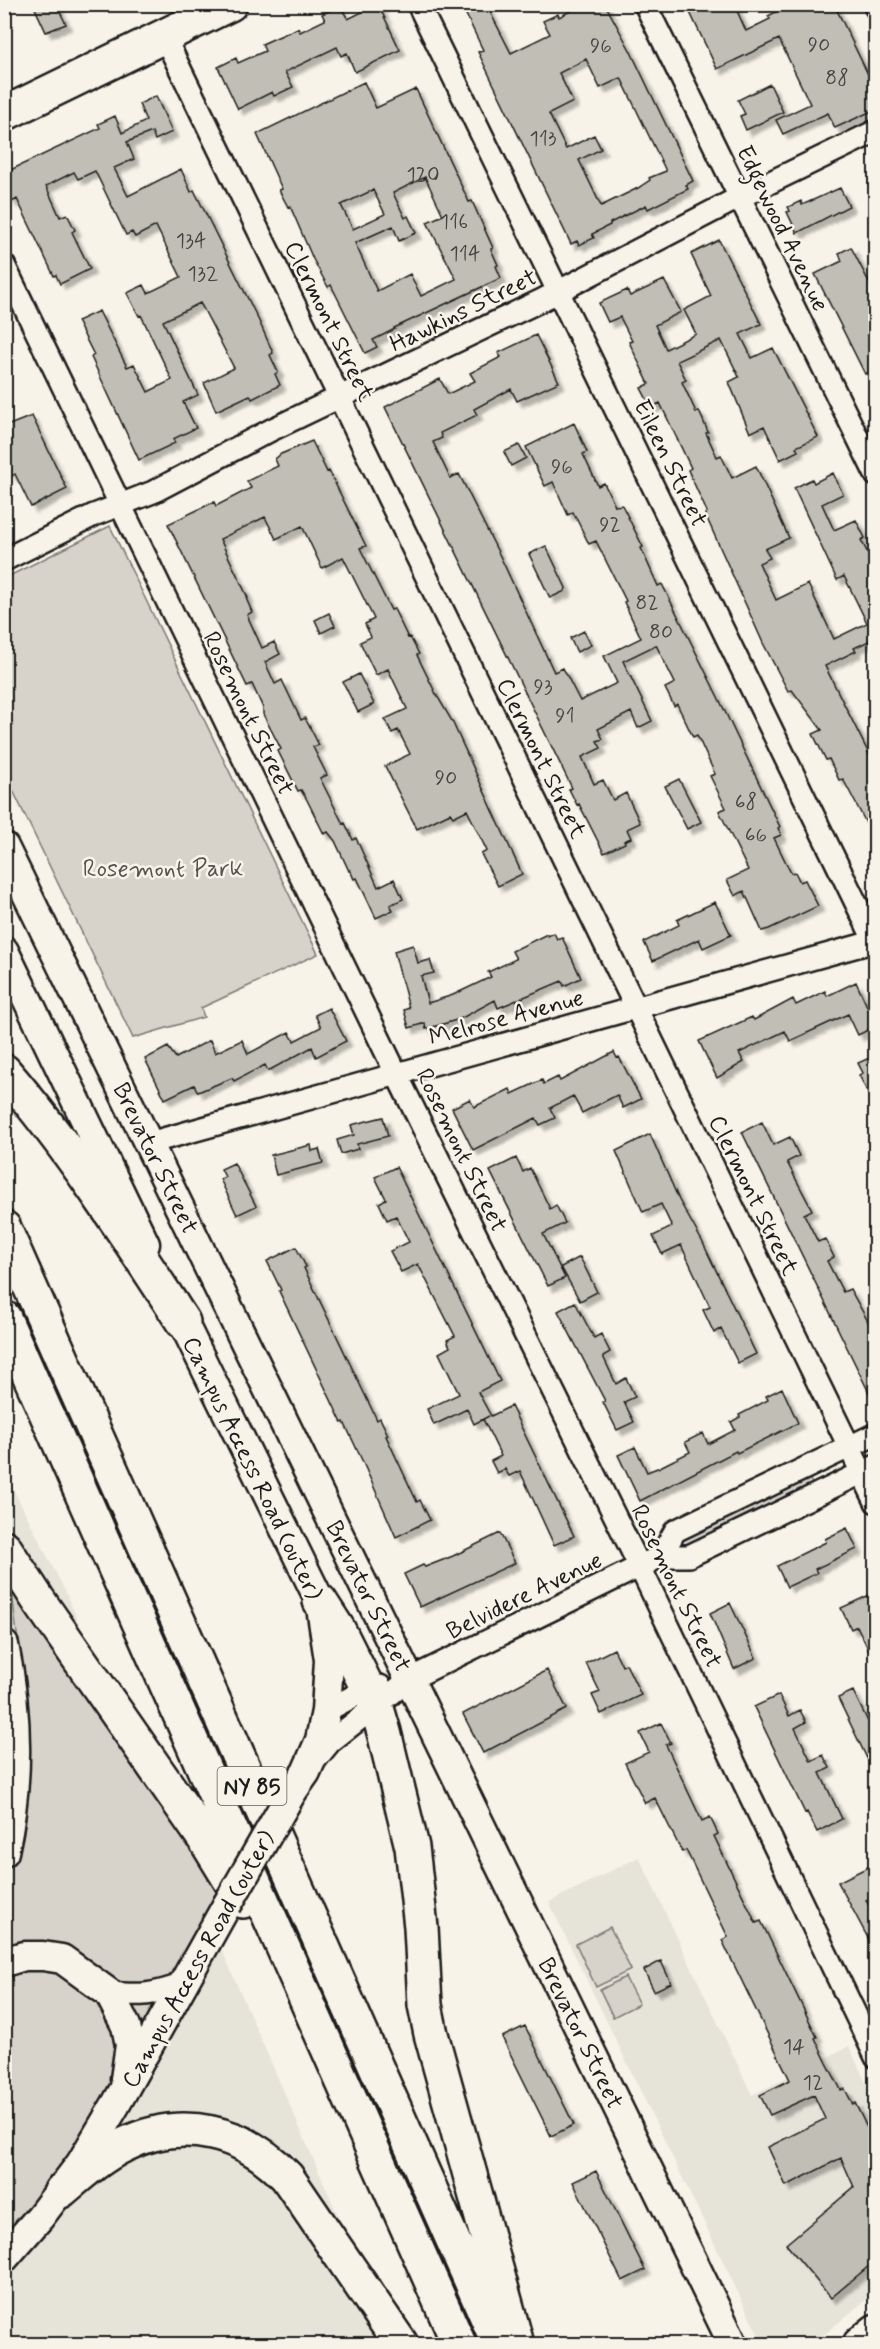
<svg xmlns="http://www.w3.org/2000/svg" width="880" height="2349" font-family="Mynerve,sans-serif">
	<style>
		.built { fill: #e6e3d9 }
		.green { fill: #d7d3cb; stroke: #7a7874; stroke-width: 1.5 }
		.building { fill: #c0beb5; stroke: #1c1c1c; stroke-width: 1.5; fill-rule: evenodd; filter: url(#shadow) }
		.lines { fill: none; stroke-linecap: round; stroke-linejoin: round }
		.street-casing { stroke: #1c1c1c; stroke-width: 26 }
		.secondary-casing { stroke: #1c1c1c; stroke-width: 33 }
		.primary-casing { stroke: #1c1c1c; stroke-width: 38 }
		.highway-casing { stroke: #1c1c1c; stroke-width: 38 }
		.street { stroke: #f7f3e8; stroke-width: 21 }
		.secondary { stroke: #f7f3e8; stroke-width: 28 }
		.primary { stroke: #f7f3e8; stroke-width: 33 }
		.highway { stroke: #f7f3e8; stroke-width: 33 }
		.secondary-bridge-casing { stroke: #1c1c1c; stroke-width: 33; stroke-linecap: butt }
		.secondary-bridge { stroke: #f7f3e8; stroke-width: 28 }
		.labels { text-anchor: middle; stroke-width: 5; stroke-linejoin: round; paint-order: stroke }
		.number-label { font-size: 21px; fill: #454442 }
		.shield { fill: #f7f3e8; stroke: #5e5c59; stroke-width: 1.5 }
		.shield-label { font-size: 22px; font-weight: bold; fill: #1c1c1c }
		.street-label { font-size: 24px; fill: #1c1c1c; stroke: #f7f3e8 }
		.park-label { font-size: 24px; fill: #545351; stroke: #f7f3e8 }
	</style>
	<defs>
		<filter id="shadow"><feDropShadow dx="5.5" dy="5.5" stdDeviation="1.5" flood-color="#0004"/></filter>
	</defs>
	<rect width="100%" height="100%" fill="#f7f3e8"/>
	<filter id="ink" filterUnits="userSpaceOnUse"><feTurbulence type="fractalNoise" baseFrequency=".0167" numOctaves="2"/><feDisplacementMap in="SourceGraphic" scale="12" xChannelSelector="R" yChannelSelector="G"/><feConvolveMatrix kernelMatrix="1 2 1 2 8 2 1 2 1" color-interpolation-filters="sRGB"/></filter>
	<g filter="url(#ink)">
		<path class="built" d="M4,1471L65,1591L336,2211L377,2344H5Z
			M639,1857L752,2095L849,2046L875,2102V2292L813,2344H763L549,1902Z"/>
		<path class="green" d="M110,526L318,954L201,1008L204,1017L133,1038L5,774V578Z
			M809,1478L813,1485L680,1553L675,1542L803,1479Z
			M11,1584L222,1889L129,2063L4,2258V1875L16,1843L25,1701Z
			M610,1927L631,1970L596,1987L576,1944Z
			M625,1977L639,2004L613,2017L600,1990Z"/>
		<path class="building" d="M33,4H56L66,24L46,32Z
			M378,4L400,50L355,72L347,53L341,56L337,47L285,72L293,87L274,96L272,92L238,109L218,67L236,58L238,63L265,51L262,44L298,28L300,32L325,20L322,14L340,6L348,19Z
			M461,4H486L511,53L550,34L543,21L558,14L559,17L584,4H605L630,50L693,181L686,185L688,189L648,209L646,205L610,223V225L592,234L594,238L579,245L577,241L571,244L478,52L483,50ZM586,59L600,88L621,78L666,171L649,178L650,180L638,188L601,206L579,160L601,149L594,135L566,149L549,114L573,102L559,73Z
			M686,4H734L746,31L770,19L768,16L780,10L777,4H834L876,91V109L835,128L828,113L783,134L776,120L810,104L779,39L717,69Z
			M364,82L376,108L416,89L469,202L472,201L480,219L493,248L491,249L498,265L496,266L501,278L394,328L395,329L373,340L377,347L365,353L331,285L328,287L313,259L290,206L288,207L279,190L282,189L257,134ZM425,177L443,215L427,222L456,279L421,296L410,274L377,291L355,243L393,226L399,241L416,233L408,216L405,218L393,193ZM373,190L385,214L353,229L341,205Z
			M770,84L783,112L746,130L740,116L745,114L738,100Z
			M156,96L172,132L155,140L152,132L127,142L134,159L114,168L128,196L181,169L191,192L194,190L259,321L273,353L270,355L278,372L275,374L280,385L252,399L250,395L216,411L204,383L234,368L203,308L200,303L163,321L198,395L183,402L196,428L173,439L175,443L139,460L91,357L94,355L77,321L99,311L127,367L134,364L148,392L172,380L141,315L139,316L127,293L144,285L148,293L181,277L156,226L135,237L132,232L126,235L95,171L78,179L74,172L46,186L60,217L67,214L75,230L72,232L90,269L60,284L56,275L54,276L17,199L12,202L4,187V173L100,128L98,124L115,116L122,133L146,121L139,104Z
			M840,188L849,206L797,233L787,212L790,211L788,207L801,201L802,205Z
			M719,240L761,324L740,334L752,358L773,348L818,437L796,447L798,451L780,460L764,426L750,433L729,382L739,377L721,340L677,361L686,380L682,382L696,412L699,411L708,432L706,433L717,457L721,455L732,478L756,466L789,538L765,549L770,558L759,563L776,600L808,584L834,639L867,623L844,576L837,580L794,488L812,479L814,483L833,473L843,494L822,504L834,530L856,520L865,538L861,540L876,569V640L875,638L854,648L856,651L825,666L876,768V842L843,779L839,780L829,759L826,760L813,734L822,730L792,690L788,691L763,643L705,514L707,512L688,470L691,468L660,403L651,407L641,388L649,384L629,342L632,341L620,317L608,322L599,303L627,290L630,296L664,280L681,312L655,325L666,349L696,334L684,310L711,296L691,254Z
			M851,247L876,296V369L865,374L815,274L842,261L839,253Z
			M536,335L559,382L517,401L511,389L474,409L477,415L440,433L442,438L433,442L450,478L459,474L501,558L554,672L563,668L580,701L617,683L604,656L641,638L624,602L626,601L596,541L589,544L573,512L568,515L553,482L545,486L526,447L574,423L587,452L583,454L598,486L604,483L615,506L622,505L643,547L641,548L658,586L662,584L720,701L780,827L778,828L781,835L774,838L791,873L795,872L800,882L805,880L818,906L769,929L762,931L744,891L735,896L727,880L748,870L719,811L726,808L710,776L715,774L697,735L693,737L677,704L674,706L665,688L675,683L656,645L623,661L652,721L638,728L631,712L598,729L603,739L597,741L601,748L582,757L594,784L603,780L613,800L626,793L640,823L627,829L631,838L624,841L625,843L604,853L579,804L577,805L569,789L572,788L385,407L440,379L448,394L475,381L470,373L501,357L498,353Z
			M32,416L67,489L31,507L15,474L12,476L4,459V427Z
			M312,441L327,472L329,471L366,546L360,548L391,610L394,609L408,638L410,637L419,654L417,655L436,694L452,721L522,874L498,886L481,854L487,851L467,810L453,817L450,813L417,829L385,766L410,754L398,730L392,733L385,719L407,709L388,669L376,675L360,642L371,637L365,624L374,619L343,557L322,568L302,526L276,539L265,517L220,539L248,598H246L252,612L247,615L262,648L274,642L280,654L265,662L275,684L282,680L301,720L305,718L319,745L313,747L327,775L320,778L343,824L345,823L353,840L356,838L378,887L394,879L403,899L390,905L393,910L376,918L357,878L354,879L350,870L349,871L335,841L328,832L324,834L306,798L301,790L298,791L278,751L281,749L263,714V708L252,684L247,686L168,524L214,502L216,506L251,488L247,481L278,466L275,459L281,454Z
			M519,445L526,458L511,466L504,452Z
			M546,546L566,588L565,591L550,598L529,554Z
			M329,613L335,626L321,633L315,620Z
			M584,631L591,645L577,652L570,638Z
			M359,674L374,704L358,712L343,682Z
			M679,779L701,822L687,829L665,786Z
			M715,902L731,935L703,948L699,939L653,961L644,942L679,925L677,920Z
			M554,933L557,939L562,937L581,978L564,986L562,981L498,1008L495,1000L460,1019L426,1029L425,1023L409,1028L404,1010L409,1008L394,951L413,945L418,963L430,960L434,973L421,976L428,1003L453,995L491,977L488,972L516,959L512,951L547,934L548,936Z
			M856,982L876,1026L858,1035L848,1014L790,1041L785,1031L739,1053L744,1062L717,1078L699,1041L752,1017L754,1020L793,999L796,1005L825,991L827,996Z
			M329,1008L346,1041L316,1057L312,1047L268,1071L265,1065L234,1081L232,1078L198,1092L194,1085L165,1099L145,1059L168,1047L176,1058L210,1040L215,1053L242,1040L248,1054L289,1032L294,1041L321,1027L315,1015Z
			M614,1052L617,1058L619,1057L641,1099L623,1108L617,1095L582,1113L573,1096L550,1108L555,1118L540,1125L536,1118L473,1150L452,1108L470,1099L474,1107L510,1089L512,1094L542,1080L544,1084L558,1077L560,1081Z
			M876,1055V1108L859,1075L863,1073L858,1063Z
			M383,1117L388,1136L357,1144L358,1149L341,1154L337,1140L354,1135L351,1125Z
			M762,1122L773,1145L790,1137L799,1156L787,1162L812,1210L804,1214L818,1242L825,1239L834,1257L827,1261L843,1292L850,1289L876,1336V1346L870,1348L876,1361V1407L742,1132Z
			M650,1134L679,1200L702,1241L756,1354L738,1363L721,1329L714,1333L703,1310L710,1307L681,1245L662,1254L653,1236L672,1227L661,1204L643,1212L616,1151Z
			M311,1145L312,1151L319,1149L323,1163L276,1175L271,1155Z
			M516,1158L523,1172L530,1168L550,1209L556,1205L565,1223L543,1234L565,1278L548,1286L490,1171Z
			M234,1163L256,1206L237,1215L220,1179L225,1177L221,1169Z
			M396,1167L500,1381L478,1392L491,1416L511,1406L574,1536L554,1545L520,1471L509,1476L505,1469L497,1473L491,1461L501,1456L483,1419L489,1416L474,1424L467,1409L434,1425L427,1409L459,1394L439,1353L450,1347L447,1340L455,1336L418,1264L401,1272L390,1251L409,1242L396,1216L387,1220L379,1203L386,1199L375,1177Z
			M296,1247L306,1267L304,1268L377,1420L380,1418L388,1435L386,1436L417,1502L420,1500L430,1520L396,1537L361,1458L344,1422L342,1423L279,1291L281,1290L267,1261Z
			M580,1257L597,1292L580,1301L561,1267Z
			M575,1302L594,1338L601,1334L610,1352L603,1356L616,1384L626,1378L635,1397L624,1402L634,1422L617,1430L603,1402L605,1401L558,1311Z
			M782,1388L798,1423L737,1453L736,1451L640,1501L618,1455L635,1447L647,1472L660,1467L690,1452L685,1442L703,1433L708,1444L735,1430L731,1422L740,1417L739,1415L768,1400L766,1396Z
			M847,1528L857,1549L815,1569L817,1573L787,1587L777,1566L826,1542L825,1539Z
			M500,1533L515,1563L420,1607L404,1574L423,1565L425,1567L453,1556Z
			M876,1592V1665L857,1626L851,1629L841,1608Z
			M730,1603L756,1658L734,1669L710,1613Z
			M614,1649L622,1666L626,1664L641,1695L601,1714L592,1695L600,1692L586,1663Z
			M547,1670L567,1709L483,1753L463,1714Z
			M853,1691L876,1738V1777L838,1698Z
			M779,1695L789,1716L800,1710L806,1722L795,1728L811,1761L823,1755L830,1768L820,1773L842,1819L817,1832L807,1812L805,1813L754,1707Z
			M661,1723L671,1743L666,1745L702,1821L710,1817L718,1834L714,1836L756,1923L761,1921L817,2037L815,2038L827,2063L841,2090L845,2089L853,2105L855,2103L876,2146V2260L831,2298L786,2244L854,2187L841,2158L786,2186L768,2147L825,2119L814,2095L770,2115L760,2095L790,2080L722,1940L728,1937L686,1850L682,1852L655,1798L645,1803L625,1763L649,1752L640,1733Z
			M876,1863V1895L866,1900L876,1919V1953L838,1882Z
			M661,1961L671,1983L654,1991L644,1970Z
			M525,2026L574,2125L551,2136L502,2037Z
			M596,2171L645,2270L622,2281L573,2182Z"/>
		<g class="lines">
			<defs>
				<path id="street" d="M418,4L876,944
					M645,4L876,475
					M874,4L876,8
					M164,36L876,1502
					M4,265L396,1073L640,1567L876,2057
					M4,560L94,515L153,492L271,430L540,301L740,197L876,131
					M149,1143L876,941
					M661,1556L675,1531L876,1434
					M326,1711L367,1689L380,1686
					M316,1759L330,1742L410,1679L661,1556H689L876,1466
					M109,1993C142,1996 153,1995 184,1984"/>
				<path id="secondary" d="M4,847L733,2344
					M4,951L145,1244
					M173,1302L320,1601L329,1660L326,1711L320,1740L306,1772L292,1792
					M4,1645C18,1712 19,1784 4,1852
					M4,1962L24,1956H43L62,1959L109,1993L126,2026L130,2045L125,2079
					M4,2258L40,2217L81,2163L116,2104L227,1905"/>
				<path id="primary" d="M4,114L230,4
					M860,2344L876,2331"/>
				<path id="highway" d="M4,1071C71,1149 127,1236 183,1322
					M4,1228L499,2344
					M4,1318L459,2344
					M4,1547L39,1601L208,1844L243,1901
					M320,1601L338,1629L376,1705L384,1732L412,1847L421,1927L425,2005L431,2034L517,2344
					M61,2191C81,2174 101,2156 124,2145C182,2116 244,2131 287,2177L401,2344"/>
			</defs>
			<use href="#street" class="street-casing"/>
			<use href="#secondary" class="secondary-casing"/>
			<use href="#primary" class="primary-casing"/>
			<use href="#highway" class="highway-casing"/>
			<use href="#street" class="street"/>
			<use href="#secondary" class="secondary"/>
			<use href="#primary" class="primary"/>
			<use href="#highway" class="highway"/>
			<defs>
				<path id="secondary-bridge" d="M227,1905L292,1792"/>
			</defs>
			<use href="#secondary-bridge" class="secondary-bridge-casing"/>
			<use href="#secondary-bridge" class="secondary-bridge"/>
		</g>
	</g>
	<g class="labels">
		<g class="number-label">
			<text x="819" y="51">90</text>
			<text x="601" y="52">96</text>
			<text x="837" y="84">88</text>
			<text x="543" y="145">113</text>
			<text x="423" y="181">120</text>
			<text x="454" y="228">116</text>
			<text x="191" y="247">134</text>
			<text x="465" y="260">114</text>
			<text x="203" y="280">132</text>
			<text x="562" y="473">96</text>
			<text x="610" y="531">92</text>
			<text x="647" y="609">82</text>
			<text x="661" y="638">80</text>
			<text x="543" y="693">93</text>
			<text x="565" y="722">91</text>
			<text x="446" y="784">90</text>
			<text x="746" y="808">68</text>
			<text x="756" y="841">66</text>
			<text x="794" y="2053">14</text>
			<text x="813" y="2089">12</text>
		</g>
		<rect class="shield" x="217.5" y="1767" width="69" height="38" rx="4.5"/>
		<g class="shield-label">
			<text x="252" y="1794">NY 85</text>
		</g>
		<g class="street-label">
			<text transform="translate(783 228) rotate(64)" y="8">Edgewood Avenue</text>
			<text transform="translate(463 310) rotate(-26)" y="8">Hawkins Street</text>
			<text transform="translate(330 321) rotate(64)" y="8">Clermont Street</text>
			<text transform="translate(671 463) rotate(64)" y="8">Eileen Street</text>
			<text transform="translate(249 713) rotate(64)" y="8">Rosemont Street</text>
			<text transform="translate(542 758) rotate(64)" y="8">Clermont Street</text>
			<text transform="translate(506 1017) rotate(-15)" y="8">Melrose Avenue</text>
			<text transform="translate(462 1150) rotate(64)" y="8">Rosemont Street</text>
			<text transform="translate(156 1158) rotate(64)" y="8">Brevator Street</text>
			<text transform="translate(754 1195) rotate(64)" y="8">Clermont Street</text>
			<text transform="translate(253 1468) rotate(64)" y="8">Campus Access Road (outer)</text>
			<text transform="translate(677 1586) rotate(64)" y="8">Rosemont Street</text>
			<text transform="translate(524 1595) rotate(-26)" y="8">Belvidere Avenue</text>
			<text transform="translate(369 1596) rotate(64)" y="8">Brevator Street</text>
			<text transform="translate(198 1959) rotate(-61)" y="8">Campus Access Road (outer)</text>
			<text transform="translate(581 2033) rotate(64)" y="8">Brevator Street</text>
		</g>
		<g class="park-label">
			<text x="163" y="876">Rosemont Park</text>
		</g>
	</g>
	<rect width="880" height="2349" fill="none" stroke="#f7f3e8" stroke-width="24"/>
	<rect x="12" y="12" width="856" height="2325" fill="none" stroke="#1c1c1c" stroke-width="2" filter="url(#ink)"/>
</svg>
